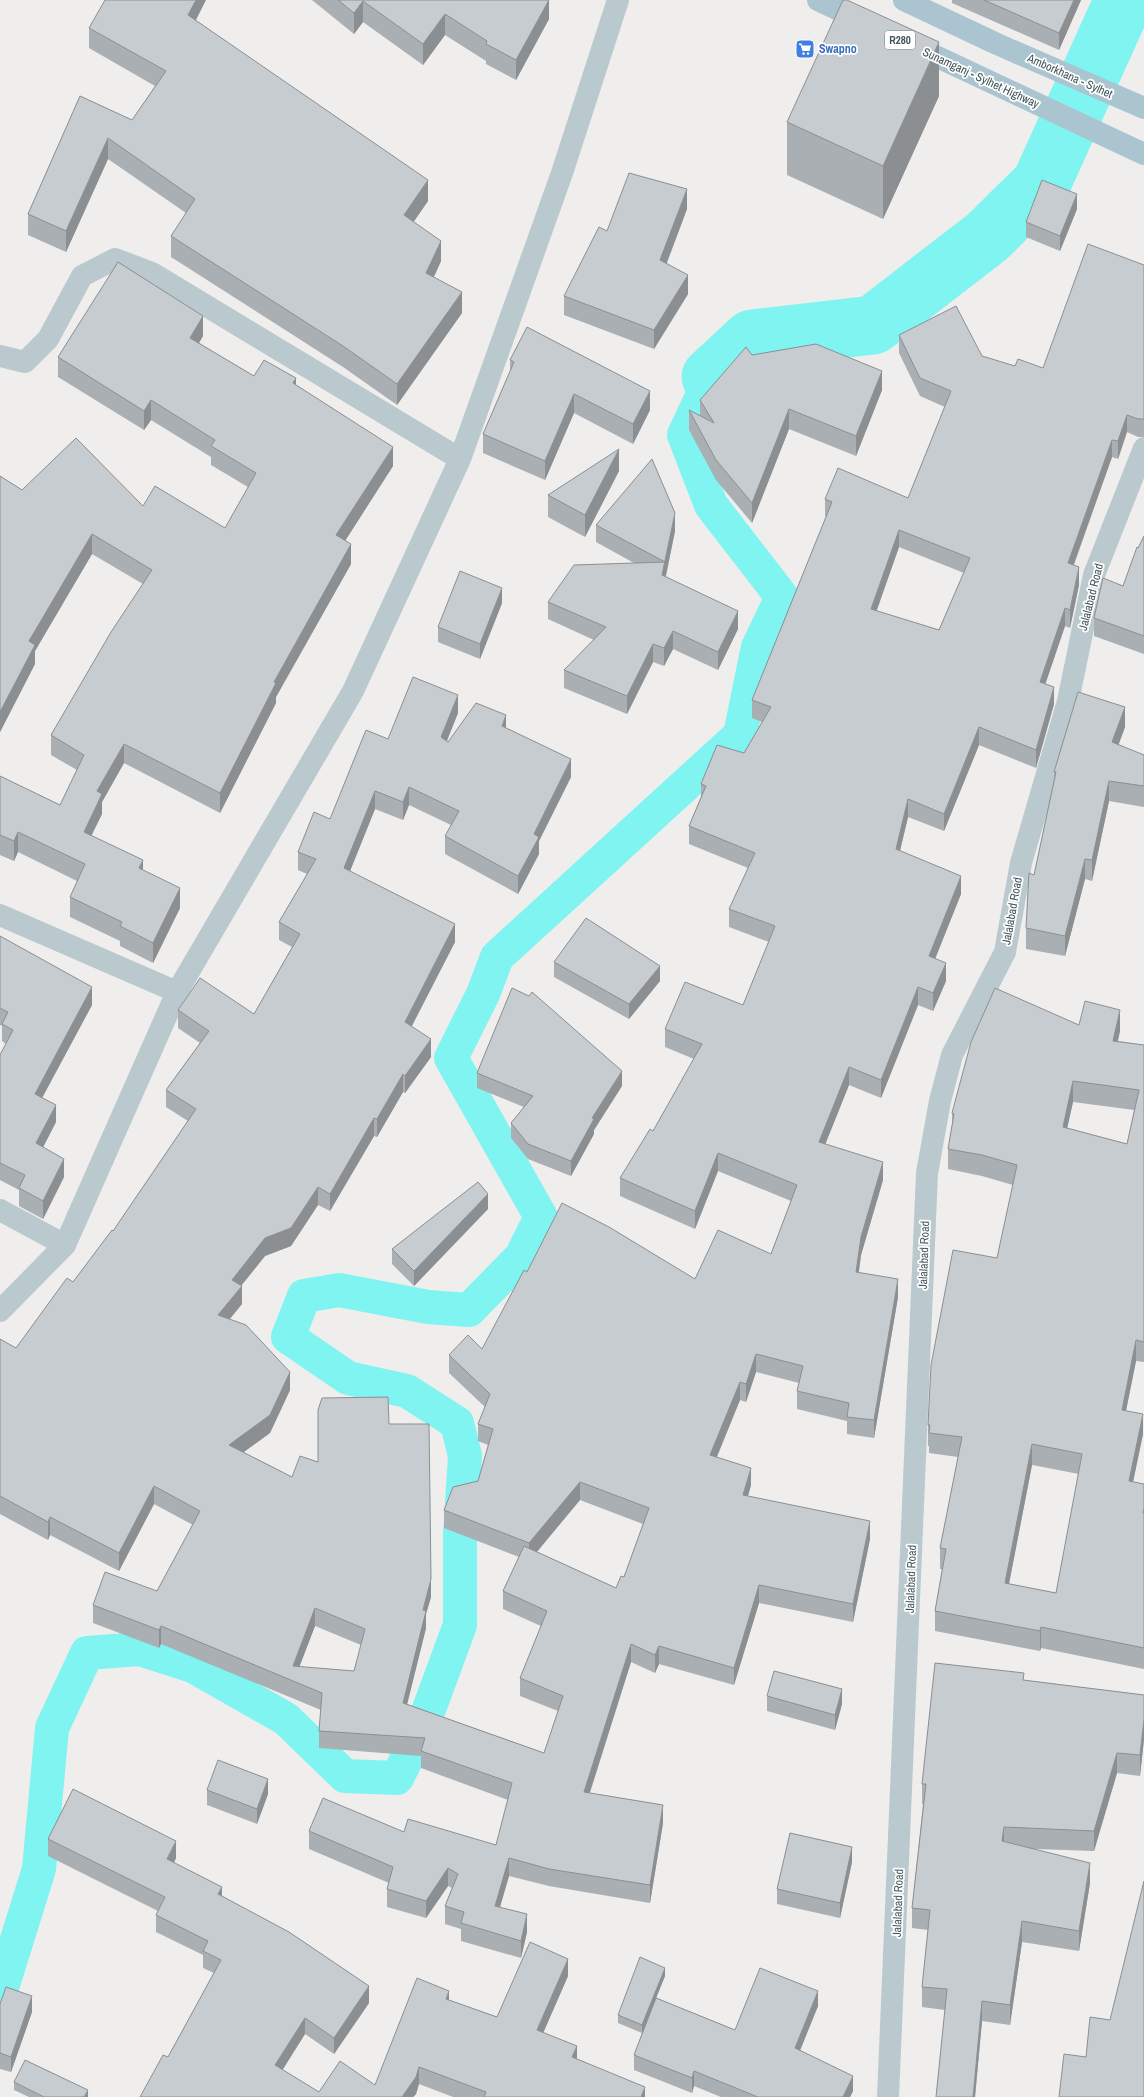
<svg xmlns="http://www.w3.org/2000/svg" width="1144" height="2097" font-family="'Archivo Narrow',sans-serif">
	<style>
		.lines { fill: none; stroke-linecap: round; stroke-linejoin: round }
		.canal { stroke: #7ff4f1; stroke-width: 34 }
		.river { stroke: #7ff4f1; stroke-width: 59 }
		.street { stroke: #bac9ce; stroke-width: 22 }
		.primary { stroke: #aac5cf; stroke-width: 22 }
		.wall { fill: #aaafb3; fill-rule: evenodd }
		.shaded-wall { fill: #8b8f92 }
		.building { fill: #c6ccd0; stroke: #8b8f92; fill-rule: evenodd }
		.labels { text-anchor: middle; stroke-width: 3.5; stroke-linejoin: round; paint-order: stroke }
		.shield { fill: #fff; stroke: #7c898d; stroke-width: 1 }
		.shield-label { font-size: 11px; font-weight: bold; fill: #44565c }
		.shop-label { font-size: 12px; font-weight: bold; fill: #366cbe; stroke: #fff; text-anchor: start }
		.street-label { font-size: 12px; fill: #44565c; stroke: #fff }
	</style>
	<rect width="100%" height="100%" fill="#f0eded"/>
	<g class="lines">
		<path class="canal" d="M0,1994L39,1869L52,1728L87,1653L140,1649L193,1666L286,1719L345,1776L397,1778L422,1728L460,1625V1535L465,1456L457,1423L407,1391L348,1378L288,1337L304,1296L339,1290L428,1307L469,1310L521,1257L541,1217L451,1058L483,994L497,957L740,735L758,647L782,597L711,505L684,435L711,377"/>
		<path class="river" d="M711,377L752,339L873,325L987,237L1041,184L1124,0"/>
		<path class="street" d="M0,356L25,362L48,339L82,276L115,259L152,273L460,459
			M0,915L177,992
			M0,1210L65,1245
			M0,1311L65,1245L177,992L353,691L460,459L562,173L618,0
			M888,2097L927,1173L940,1101L952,1055L1005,952L1021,863L1068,701L1094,575L1144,448"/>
		<path class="primary" d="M818,0L864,22
			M904,0L997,44L1144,108
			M912,45L1144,154"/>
	</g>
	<path class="wall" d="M312,0H549V19L516,80L486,64V61L445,35L423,65L363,22L354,34Z
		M952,0H1081L1059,50L952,3Z
		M196,20L428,201L413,222L441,261L434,277L462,313L397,405L343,367L171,257V236L186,213L108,159L66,252L28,235V214L80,96L132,120L155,86L89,48V28Z
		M939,96L883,219L787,175V122Z
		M687,209L667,263L688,294L654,349L564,315V296L607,231Z
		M1077,209L1060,251L1026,237V222Z
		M1144,265V437H1138L1127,432L1118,459L1112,457L1074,565L1079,585L1070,628L1065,626L1045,684L1054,704L1036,768L979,745L944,831L908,817L900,851L961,894L935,959L946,981L933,1011L918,1005L881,1098L849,1085L825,1144L883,1180L861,1255L859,1273L898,1297L874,1438L847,1434V1421L797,1409V1391L799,1383L756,1372L746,1402L740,1400L717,1457L751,1485L748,1496L870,1539L853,1622L759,1603L734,1685L659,1664L655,1673L631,1662L590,1793L663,1823L650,1903L549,1886L509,1876L500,1907L527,1932L521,1958L461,1941V1929L445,1924V1906L452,1888L448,1886L426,1918L387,1907V1889L389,1883L309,1849V1831L404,1832L496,1845L508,1800L421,1768V1756L319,1748V1731L321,1710L161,1644L159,1648L93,1623V1605L157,1591L193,1525L154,1504L119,1571L50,1535L48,1540L0,1514V1339L16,1348L73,1282L113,1231L188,1121L166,1107V1090L200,1043L178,1028V1010L254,1014L292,947L279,940V922L307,874L298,870V852L330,819L388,739L458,713L447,741L448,742L506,728L571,777L539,841V854L518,894L445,854V836L451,825L409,805L403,820L375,809L350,871L455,942L412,1026L431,1057L405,1093L403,1092L377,1137L374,1136L330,1211L318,1205L291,1246L265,1256L241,1286L242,1304L230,1319L290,1390L270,1433L243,1452L292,1477L318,1462L389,1424L431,1597L426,1614V1628L407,1704L544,1753L558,1711L520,1696V1678L541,1626L503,1609V1591L519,1557L444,1528V1510L478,1481L488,1445L478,1441V1424L485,1407L449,1373V1355L482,1349L527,1272L695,1279L771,1254L791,1201L718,1171L695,1229L620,1196V1178L653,1131L694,1059L665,1047V1029L743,1005L769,942L729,927V909L748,868L689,844V826L701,797V784L744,753L762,722L752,718V700L826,517L825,516V499L908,498L945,407L920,396L899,353V335L982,356L1015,366L1043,368ZM899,547L964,573L939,630L876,611ZM580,1500L643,1524L624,1577L616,1588L537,1552ZM315,1626L361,1645L354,1671L299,1667Z
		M203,336L199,343L254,376L296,385L393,466L345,541L351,564L276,697V703L220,813L124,763L102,802V814L91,835L143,870L180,908L153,963L120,946V941L70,917V897L77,881L18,852L14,861L0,855V776L60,805L77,770L51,755V735L143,584L92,554L35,651V664L0,732V476L22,490L143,506L225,528L248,487L211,465V457L151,420L144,430L58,377V357Z
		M752,355L882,390L856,456L789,429L752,523L716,480L689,430V410L700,416V400Z
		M510,360L650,410L633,444L574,413L545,480L483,453V434L510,372Z
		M619,471L585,537L548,517V495Z
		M596,525L675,531L666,577L738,629L718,670L673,649L664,666L653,662L627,714L564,688V670L594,640L548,619V602L634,563L596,542Z
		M1144,536V654L1094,636V618L1123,586L1138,548Z
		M502,603L480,659L438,642V627Z
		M1125,727L1118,745L1144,755V807L1109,801L1092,881L1085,879L1065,956L1026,949V928L1034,875L1054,780V772Z
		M0,936L92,1005L42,1098L56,1122L43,1147L64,1177L43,1219L19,1206V1190L0,1180V1055L6,1044L2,1041V1026L0,1025Z
		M554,962L660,981L629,1019L554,977Z
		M1079,1025L1120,1031L1118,1041L1144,1045V1362L1136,1361L1126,1411L1143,1434L1133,1482L1144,1484V1669L1041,1648L1040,1651L935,1631V1611L942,1569H940V1548L958,1457L929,1453V1446H928V1425L997,1258L1013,1185L982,1176L948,1169V1149L952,1125V1113ZM1073,1102L1134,1110L1127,1144L1067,1128ZM1032,1465L1079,1474L1056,1593L1009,1584Z
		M477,1073L622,1086L594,1130V1134L571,1176L528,1159L511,1138V1123L524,1107L477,1088Z
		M488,1209L414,1286L392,1264V1249Z
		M1024,1680L1144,1695V1739L1140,1776L1117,1773L1094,1851L1035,1849L1090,1883L1079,1951L1022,1942L1010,2025L982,2021L975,2097H936L945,2010L922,2007V1987L928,1930L912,1928V1908L923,1804H922V1784Z
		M767,1696L842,1704L835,1730L767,1711Z
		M207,1790L268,1794L257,1824L207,1805Z
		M48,1839L176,1858L174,1863L222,1896L369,2003L334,2054L305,2034L282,2070L319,2092L375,2085L449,2000L497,2017L568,1976L543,2033L577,2059L645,2097H453L419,2084L416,2094L413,2097H140L168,2057L214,1973L203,1968V1955L156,1932V1915L158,1911L48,1856Z
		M852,1862L840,1918L777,1904V1889Z
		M665,1976L656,1998L735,2030L818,2006L800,2050L853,2091L850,2097H721L694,2086L692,2093L634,2070V2055L642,2033L618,2023V2015Z
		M0,2004L32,2012L11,2072L0,2069Z
		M14,2082L88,2097H29L14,2090Z"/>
	<path class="shaded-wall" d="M196,0H206L188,36V15Z
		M549,0V19L516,80V60Z
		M1074,0H1081L1059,50V33Z
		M363,1V22L354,34V13Z
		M445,14V35L423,65V44Z
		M939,42V96L883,219V166Z
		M108,138V159L66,252V231Z
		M428,180V201L404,236V215Z
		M687,189V209L660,280V260Z
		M1077,194V209L1060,251V236Z
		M441,241V261L426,294V273Z
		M688,275V294L654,349V330Z
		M462,292V313L397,405V384Z
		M203,316V336L190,358V338Z
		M882,371V390L856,456V436Z
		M296,378V398L293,383Z
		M650,391V410L633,444V424Z
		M574,394V413L545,480V461Z
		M151,400V420L144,430V411Z
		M789,409V429L752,523V503Z
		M1127,415V432L1118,459V441Z
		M1112,440V457L1068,580V563Z
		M393,447V466L336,555V535Z
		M619,449V471L585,537V515Z
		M675,513V531L662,593V575Z
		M899,530V547L871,627V609Z
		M92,534V554L35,651V664L0,732V712L29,641Z
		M351,544V564L276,697V703L220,813V793L274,682Z
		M1079,567V585L1070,628V610Z
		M502,588V603L480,659V644Z
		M1065,608V626L1040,700V682Z
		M738,611V629L718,670V652Z
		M673,631V649L664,666V648Z
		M653,644V662L627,714V696Z
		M1054,687V704L1036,768V750Z
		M458,695V713L441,755V737Z
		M1125,707V727L1112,763V742Z
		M506,715V732L502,726Z
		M979,727V745L944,831V814Z
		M124,744V763L102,802V814L84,851V832L97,791Z
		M571,759V777L539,841V854L518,894V876L534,834Z
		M1109,781V801L1092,881V860Z
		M409,787V805L403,820V802Z
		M375,791V809L344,886V868Z
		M908,799V817L896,867V849Z
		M18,832V852L14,861V841Z
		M1085,859V879L1065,956V936Z
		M143,860V880L139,868Z
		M961,876V894L929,974V956Z
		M180,888V908L153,963V943Z
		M455,924V942L405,1039V1022Z
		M946,963V981L933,1011V993Z
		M660,966V981L629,1019V1004Z
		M92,987V1005L35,1111V1094Z
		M918,987V1005L881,1098V1080Z
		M1120,1010V1031L1113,1061V1041Z
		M431,1039V1057L405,1093V1076Z
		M849,1067V1085L819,1160V1142Z
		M622,1071V1086L594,1130V1134L571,1176V1161L592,1118Z
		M403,1074V1092L377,1137V1119Z
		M1073,1081V1102L1063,1147V1127Z
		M56,1105V1122L36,1161V1143Z
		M374,1118V1136L330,1211V1194Z
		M718,1153V1171L695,1229V1211Z
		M64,1159V1177L43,1219V1201Z
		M883,1162V1180L861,1255L856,1290V1272L861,1237Z
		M318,1187V1205L291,1246L265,1256L232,1297V1280L265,1238Z
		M488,1194V1209L414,1286V1271Z
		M898,1279V1297L874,1438V1420Z
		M242,1286V1304L218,1333V1315Z
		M1136,1340V1361L1122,1430V1410Z
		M756,1354V1372L746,1402V1384Z
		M290,1372V1390L270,1433L229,1463V1445Z
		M740,1382V1400L710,1473V1455Z
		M1143,1414V1434L1129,1501V1481Z
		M1032,1444V1465L1005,1604V1583Z
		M751,1468V1485L743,1513V1495Z
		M580,1482V1500L529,1561V1543Z
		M154,1486V1504L119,1571V1553Z
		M50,1517V1535L48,1540V1522Z
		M870,1521V1539L853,1622V1604Z
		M431,1579V1597L426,1614V1628L403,1721V1703L423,1610Z
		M759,1585V1603L734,1685V1668Z
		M315,1608V1626L294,1681L293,1666Z
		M161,1626V1644L159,1648V1630Z
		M1041,1627V1648L1040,1651V1631Z
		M631,1644V1662L584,1810V1792Z
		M659,1646V1664L655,1673V1655Z
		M842,1689V1704L835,1730V1715Z
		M1144,1719V1739L1140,1776V1755Z
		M1117,1753V1773L1094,1851V1831Z
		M268,1779V1794L257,1824V1809Z
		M663,1805V1823L650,1903V1885Z
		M1004,1827V1848L1002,1841Z
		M176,1841V1858L167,1876V1859Z
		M852,1847V1862L840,1918V1903Z
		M509,1858V1876L495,1924V1906Z
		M1090,1863V1883L1079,1951V1931Z
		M448,1868V1886L426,1918V1901Z
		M222,1887V1904L218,1894Z
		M527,1914V1932L521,1958V1941Z
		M1022,1921V1942L1010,2025V2005Z
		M568,1959V1976L537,2047V2030Z
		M665,1968V1976L642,2033V2025Z
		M369,1986V2003L334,2054V2038Z
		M449,1991V2008L446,1999Z
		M818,1991V2006L795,2063V2048Z
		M32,1996V2012L11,2072V2057Z
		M982,2001V2021L975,2097H973Z
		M305,2018V2034L275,2082V2065Z
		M577,2046V2063L572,2057Z
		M419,2067V2084L416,2094L413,2097H402Z
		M694,2071V2086L692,2093V2078Z
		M853,2076V2091L850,2097H843Z
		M645,2087V2097H641Z
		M88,2090V2097H84Z"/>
	<path class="building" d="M105,0H196L188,15L428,180L404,215L441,241L426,273L462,292L397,384L343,346L171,236L195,199L108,138L66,231L28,214L80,96L132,120L166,71L89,28Z
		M338,0H549L516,60L486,44L487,41L445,14L423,44L363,1L354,13Z
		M843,0H847L939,42L883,166L787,122Z
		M984,0H1074L1059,33Z
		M629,173L687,189L660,260L688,275L654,330L564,296L599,227L607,231Z
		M1042,180L1077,194L1060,236L1026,222Z
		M1088,244L1144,265V419H1138L1127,415L1118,441L1112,440L1068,563L1079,567L1070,610L1065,608L1040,682L1054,687L1036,750L979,727L944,814L908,799L896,849L961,876L929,956L946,963L933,993L918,987L881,1080L849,1067L819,1142L883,1162L861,1237L856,1272L898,1279L874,1420L847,1417L849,1403L797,1391L803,1366L756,1354L746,1384L740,1382L710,1455L751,1468L743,1495L870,1521L853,1604L759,1585L734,1668L659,1646L655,1655L631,1644L584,1792L663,1805L650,1885L549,1869L509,1858L495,1906L527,1914L521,1941L461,1923L464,1912L445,1906L458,1874L448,1868L426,1901L387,1889L393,1867L309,1831L323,1798L404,1832L408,1819L496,1845L512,1783L421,1751L425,1738L319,1731L322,1693L161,1626L159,1630L93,1605L105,1572L157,1591L200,1511L154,1486L119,1553L50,1517L48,1522L0,1496V1339L16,1348L67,1278L73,1282L112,1230L113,1231L196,1109L166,1090L209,1031L178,1010L200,978L254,1014L300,934L279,922L316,859L298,852L314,812L330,819L366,730L388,739L413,677L458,695L441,737L448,742L476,703L506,715L502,726L571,759L534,834L539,837L518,876L445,836L459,811L409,787L403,802L375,791L344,868L455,924L405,1022L431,1039L405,1076L403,1074L377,1119L374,1118L330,1194L318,1187L291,1228L265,1238L232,1280L242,1286L218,1315L246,1325L290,1372L270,1415L229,1445L292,1477L300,1456L318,1462V1410L322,1398L388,1397L389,1424H429L431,1579L423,1610L426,1611L403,1703L544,1753L563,1696L520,1678L547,1611L503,1591L524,1546L616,1588L621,1576L624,1577L649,1508L580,1482L529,1543L444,1510L453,1487L478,1481L493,1429L478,1424L490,1394L449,1355L468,1335L482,1349L524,1270L527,1272L562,1203L609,1227L695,1279L718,1230L771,1254L797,1185L718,1153L695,1211L620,1178L650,1129L653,1131L702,1044L665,1029L685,982L743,1005L775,926L729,909L755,853L689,826L706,786L701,784L717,745L744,753L771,707L752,700L832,502L825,499L838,468L908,498L951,391L920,378L899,335L956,306L982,356L1015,366L1018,359L1043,368ZM899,530L970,558L939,630L871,609ZM315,1608L365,1629L354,1671L293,1666Z
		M118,262L203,316L190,338L254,376L264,360L296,378L293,383L393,447L336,535L351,544L274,682L276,683L220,793L124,744L97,791L102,794L84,832L143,860L139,868L180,888L153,943L120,926L122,922L70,897L85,864L18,832L14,841L0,835V776L60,805L84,755L51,735L111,632L152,570L92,534L29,641L35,645L0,712V476L22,490L76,438L143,506L155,486L225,528L256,473L211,446L215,440L151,400L144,411L58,357Z
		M527,327L650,391L633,424L574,394L545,461L483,434L514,362L510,360Z
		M816,344L882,371L856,436L789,409L752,503L716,460L689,410L714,423L700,400L746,347L752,355Z
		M619,449L585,515L548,495Z
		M652,459L675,513L662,575L738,611L718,652L673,631L664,648L653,644L627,696L564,670L606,627L548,602L574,565L665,562L596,525Z
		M1144,536V636L1094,618L1103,578L1123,586L1137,547L1138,548Z
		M460,571L502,588L480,644L438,627Z
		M1078,692L1125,707L1112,742L1144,755V786L1109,781L1092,860L1085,859L1065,936L1026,928L1029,873L1034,875L1056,772H1054Z
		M586,918L660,966L629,1004L554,962Z
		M0,936L92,987L35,1094L56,1105L36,1143L64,1159L43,1201L19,1188L25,1175L0,1163V1055L13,1030L2,1024L8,1012L0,1008Z
		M512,988L529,996L532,992L622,1071L592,1118L594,1119L571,1161L528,1144L511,1123L533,1096L477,1073Z
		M995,988L1079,1025L1085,1001L1120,1010L1113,1041L1144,1045V1342L1136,1340L1122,1410L1143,1414L1129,1481L1144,1484V1508L1143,1513H1144V1648L1041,1627L1040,1631L935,1611L946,1549L940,1548L962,1437L929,1433L930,1425H928L931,1365L953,1250L997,1258L1017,1165L982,1155L948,1149L954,1114L952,1113L971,1042ZM1073,1081L1139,1090L1127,1144L1063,1127ZM1032,1444L1082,1454L1056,1593L1005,1583Z
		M478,1182L488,1194L414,1271L392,1249Z
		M935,1663L1024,1673L1023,1680L1144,1695V1719L1140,1755L1117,1753L1094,1831L1004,1827L1002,1841L1090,1863L1079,1931L1022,1921L1010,2005L982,2001L973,2097H936L947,1989L922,1987L930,1910L912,1908L926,1784H922Z
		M774,1671L842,1689L835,1715L767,1696Z
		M218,1760L268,1779L257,1809L207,1790Z
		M73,1789L176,1841L167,1859L222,1887L218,1894L289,1932L369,1986L334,2038L305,2018L275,2065L319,2092L340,2061L375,2085L417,1978L449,1991L446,1999L497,2017L530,1942L568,1959L537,2030L577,2046L572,2057L645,2087L641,2097H484L486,2092L419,2067L416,2077L402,2097H140L163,2055L168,2057L221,1960L203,1951L208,1941L156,1915L165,1897L48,1839Z
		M790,1833L852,1847L840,1903L777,1889Z
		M1144,1881V2097H1059L1064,2054L1086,2057L1090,2017L1110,2020Z
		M640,1957L665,1968L642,2025L618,2015Z
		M760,1968L818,1991L795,2048L853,2076L843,2097H758L694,2071L692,2078L634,2055L656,1998L735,2030Z
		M6,1987L32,1996L11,2057L0,2053V2004Z
		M25,2060L88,2090L84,2097H44L14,2082Z"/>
	<defs>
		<symbol id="supermarket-square" viewBox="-11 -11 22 22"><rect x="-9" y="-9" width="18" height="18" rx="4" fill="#3f7fe0" stroke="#fff"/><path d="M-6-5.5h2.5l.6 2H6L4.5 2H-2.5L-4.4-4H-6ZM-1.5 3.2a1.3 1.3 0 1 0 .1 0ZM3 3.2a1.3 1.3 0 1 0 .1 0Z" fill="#fff"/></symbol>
	</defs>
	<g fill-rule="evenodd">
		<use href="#supermarket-square" x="794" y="38" width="22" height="22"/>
	</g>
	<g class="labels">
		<rect class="shield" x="885" y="31" width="30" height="18" rx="3"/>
		<g class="shield-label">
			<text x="900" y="44">R280</text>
		</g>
		<g class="shop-label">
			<text x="819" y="53">Swapno</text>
		</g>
		<g class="street-label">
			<text transform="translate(1070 76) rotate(24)" y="4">Amborkhana - Sylhet</text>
			<text transform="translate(981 78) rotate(25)" y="4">Sunamganj - Sylhet Highway</text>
			<text transform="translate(1091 597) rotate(-76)" y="4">Jalalabad Road</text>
			<text transform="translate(1012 911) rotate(-80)" y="4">Jalalabad Road</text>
			<text transform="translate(924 1255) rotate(-88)" y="4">Jalalabad Road</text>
			<text transform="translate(911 1579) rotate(-88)" y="4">Jalalabad Road</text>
			<text transform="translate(898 1903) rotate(-88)" y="4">Jalalabad Road</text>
		</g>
	</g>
</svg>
